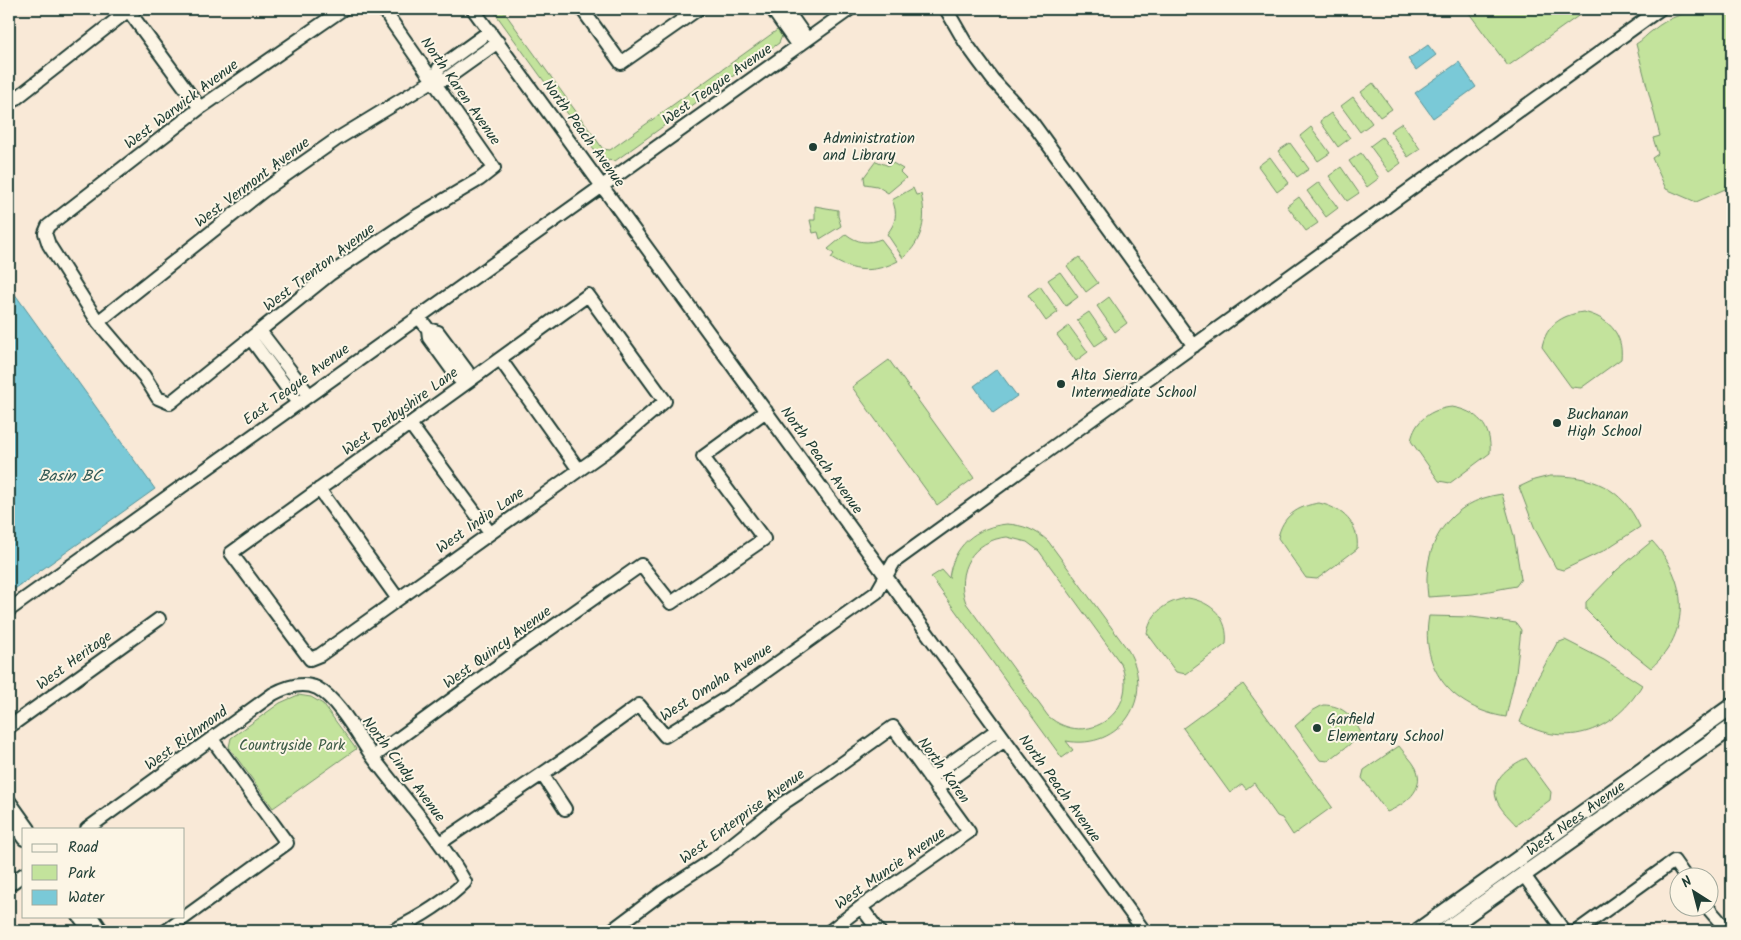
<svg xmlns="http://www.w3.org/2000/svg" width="1741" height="940" font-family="Kalam,sans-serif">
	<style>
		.green { fill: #c3e39c; stroke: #719068; fill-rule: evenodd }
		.water { fill: #7ac9d7; stroke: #569196 }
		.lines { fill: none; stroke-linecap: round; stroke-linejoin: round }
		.minor-casing { stroke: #1f3d34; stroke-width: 16 }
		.major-casing { stroke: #1f3d34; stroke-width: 19 }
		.minor { stroke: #fcf5e5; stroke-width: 12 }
		.major { stroke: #fcf5e5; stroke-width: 15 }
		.poi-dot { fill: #1f3d34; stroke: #fcf5e5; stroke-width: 2 }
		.labels { text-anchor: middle; stroke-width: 4; stroke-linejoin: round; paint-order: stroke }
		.street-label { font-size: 15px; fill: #1f3d34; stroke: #fcf5e5 }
		.poi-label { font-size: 15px; fill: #1f3d34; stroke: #fcf5e5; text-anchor: start }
		.park-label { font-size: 15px; fill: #405e49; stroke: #fcf5e5 }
		.water-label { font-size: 16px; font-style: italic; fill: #315955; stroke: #fcf5e5 }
	</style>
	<rect width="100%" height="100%" fill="#f9e9d7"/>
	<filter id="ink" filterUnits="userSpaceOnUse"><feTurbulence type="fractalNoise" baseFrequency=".02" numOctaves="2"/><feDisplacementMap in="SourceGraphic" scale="10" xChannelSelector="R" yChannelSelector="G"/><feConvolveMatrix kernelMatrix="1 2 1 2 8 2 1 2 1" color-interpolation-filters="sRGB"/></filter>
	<g filter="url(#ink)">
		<path class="green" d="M492,9H502L603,149L610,150L780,28L782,36L779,43L615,161L606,160L599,157Z
			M1466,9H1588L1508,66Z
			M1711,9L1732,10V170L1728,173L1732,179V186L1696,202L1666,189L1652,158L1658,154L1653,138L1660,136L1636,44C1643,40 1646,35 1652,31C1669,16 1689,11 1711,9Z
			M1373,83L1392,109L1380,117L1361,92Z
			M1353,97L1372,123L1360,132L1341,106Z
			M1331,113L1350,138L1338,147L1320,121Z
			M1402,123L1420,149L1408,157L1390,131Z
			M1311,127L1330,153L1318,161L1300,136Z
			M1382,137L1401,163L1389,172L1370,146Z
			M1290,143L1309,169L1297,177L1278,151Z
			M1361,153L1379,178L1367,187L1349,161Z
			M1270,157L1289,183L1277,192L1258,166Z
			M876,161L889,166L891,162L903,169L900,172L906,178L888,193L877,186L865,184L864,177Z
			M1341,167L1359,193L1347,201L1329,176Z
			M1319,182L1338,208L1326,217L1307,191Z
			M913,188L916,195L921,194C927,218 923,241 903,258L887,234C896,223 898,213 892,200Z
			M1299,197L1318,223L1306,231L1287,206Z
			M815,206L838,210V216L841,226L820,239L818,232L813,233L810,220H815Z
			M846,234C857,243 868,244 881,239L898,261C875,273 853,273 831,258L834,254L828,249Z
			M1079,257L1098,283L1086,292L1067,266Z
			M1060,272L1078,297L1066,306L1048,280Z
			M1040,286L1058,312L1046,321L1028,295Z
			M1109,297L1127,323L1115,332L1097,306Z
			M1089,312L1107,338L1095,346L1077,320Z
			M1583,312C1607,317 1624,333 1621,359L1581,388L1571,387L1542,347C1546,325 1562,315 1583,312Z
			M1069,326L1088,352L1076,361L1057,335Z
			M889,360L974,478L937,505L852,387Z
			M1452,407C1477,411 1492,426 1490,453L1450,483L1439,481L1411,441C1415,420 1431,409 1452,407Z
			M1550,476C1591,475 1622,487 1640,527L1603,551L1563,570L1556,568L1535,529L1519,487L1534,480Z
			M1502,494L1514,536L1521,579L1516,586L1473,594L1428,597C1421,545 1448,501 1502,494Z
			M1319,503C1342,508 1360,524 1357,549L1317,579L1306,578L1278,538C1282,516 1298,506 1319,503Z
			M1007,524C1023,525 1036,530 1048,541L1128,650C1156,697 1121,751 1066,741L1073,750L1062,758L931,577L942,570L949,578C953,546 975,527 1007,524ZM1007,537L1027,542L1039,551L1121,664C1140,711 1087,750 1048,716L966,603C954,571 973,540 1007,537Z
			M1652,541C1688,579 1692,632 1651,668L1617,641L1586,610V602L1617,570Z
			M1188,598C1212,602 1229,618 1226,644L1186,674L1176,672L1147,633C1152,611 1167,601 1188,598Z
			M1429,616L1472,617L1516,623L1521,630L1516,673L1506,717C1454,709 1419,670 1429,616Z
			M1565,640L1604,660L1642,685C1616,730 1567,750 1520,722L1536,681L1557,643Z
			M1243,684L1332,807L1293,835L1282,818L1277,816L1254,783L1246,789L1242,784L1230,793L1183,728Z
			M298,695L311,697L323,704L356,749L273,808L229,747L231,738L280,703Z
			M1323,705C1344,705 1354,718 1362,735L1328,761L1320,760L1295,726L1312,711Z
			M1399,746C1404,753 1412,760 1416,768C1426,790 1404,805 1387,812L1362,778L1364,770Z
			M1526,758L1551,792L1550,800L1516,825C1510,818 1502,811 1498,803C1487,781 1509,766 1526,758Z"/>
		<path class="water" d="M1428,45L1436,55L1416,70L1408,59Z
			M1459,62L1476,87L1433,118L1415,93Z
			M9,286L155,489L9,593Z
			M997,369L1017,396L993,413L974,386Z"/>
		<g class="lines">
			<defs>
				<path id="minor" d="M343,9L200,108L48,226L45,233L49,245L98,322L144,376L158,398L170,403L330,274L412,219L480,179L494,168L383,9
					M473,9L1144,931
					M582,9L621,63L698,9
					M772,9L798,46
					M786,9L807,39
					M946,9L965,42L978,60L993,80L1031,121L1194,346
					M128,10L200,108
					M434,80L439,68L490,31
					M9,104L130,9
					M588,295L665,401L610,448L579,470L320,655L310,659L231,553Z
					M418,316L428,329L429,338L458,378L467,382
					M98,322L263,191L337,139L434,80L446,79L498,42
					M428,329L438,332L467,371V382
					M260,331L309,395
					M251,339L298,403
					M500,359L579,470
					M410,424L490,533
					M319,489L398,599
					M9,610L850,9
					M9,727L159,619
					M373,757L513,655L641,565L671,603L764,539L703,457L766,411
					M542,774L565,809
					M929,778L997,730
					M937,789L1005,740
					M9,801L29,829
					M9,818L24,839
					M87,829L273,694C286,687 302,681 317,688C338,699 358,736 372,756C403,798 439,836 465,882C444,903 419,918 392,931
					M440,843L576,751L639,705L665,736L741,689L877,592L894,562L1660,9
					M1523,874L1564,931
					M9,885L24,874
					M861,907L879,931
					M1708,908L1728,931
					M79,916L90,931
					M92,916L102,931
					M166,931L287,843L212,739
					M611,931L663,892L714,859L785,802L826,775L893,727L969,832L861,907L830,931
					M1577,931L1674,861L1686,878"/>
				<g id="major">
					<path id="s1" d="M1418,931L1732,706"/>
					<path d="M1444,931L1732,727"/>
				</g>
			</defs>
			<use href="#minor" class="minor-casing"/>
			<use href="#major" class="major-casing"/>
			<use href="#minor" class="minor"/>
			<use href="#major" class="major"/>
		</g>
	</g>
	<g class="poi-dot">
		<circle cx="813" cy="147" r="5"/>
		<circle cx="1061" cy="384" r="5"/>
		<circle cx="1557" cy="423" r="5"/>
		<circle cx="1317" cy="728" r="5"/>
	</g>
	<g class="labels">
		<g class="street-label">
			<text transform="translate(717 84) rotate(-35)" y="5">West Teague Avenue</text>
			<text transform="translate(461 91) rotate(55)" y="5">North Karen Avenue</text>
			<text transform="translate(181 104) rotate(-37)" y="5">West Warwick Avenue</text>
			<text transform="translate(584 133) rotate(54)" y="5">North Peach Avenue</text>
			<text transform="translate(252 182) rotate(-37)" y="5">West Vermont Avenue</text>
			<text transform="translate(319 267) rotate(-37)" y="5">West Trenton Avenue</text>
			<text transform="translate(296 384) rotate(-36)" y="5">East Teague Avenue</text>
			<text transform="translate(400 411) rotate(-36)" y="5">West Derbyshire Lane</text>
			<text transform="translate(822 460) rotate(54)" y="5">North Peach Avenue</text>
			<text transform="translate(480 520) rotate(-35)" y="5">West Indio Lane</text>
			<text transform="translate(497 647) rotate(-36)" y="5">West Quincy Avenue</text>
			<text transform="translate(74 660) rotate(-36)" y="5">West Heritage</text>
			<text transform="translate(716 682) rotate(-33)" y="5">West Omaha Avenue</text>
			<text transform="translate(186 738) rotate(-36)" y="5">West Richmond</text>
			<text transform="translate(404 769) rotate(53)" y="5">North Cindy Avenue</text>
			<text transform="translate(944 770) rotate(54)" y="5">North Karen</text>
			<text transform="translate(1060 788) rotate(54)" y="5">North Peach Avenue</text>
			<text transform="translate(742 816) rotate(-36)" y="5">West Enterprise Avenue</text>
			<text dy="5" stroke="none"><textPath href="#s1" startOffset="194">West Nees Avenue</textPath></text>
			<text transform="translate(890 868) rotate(-35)" y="5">West Muncie Avenue</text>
		</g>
		<g class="poi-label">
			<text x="823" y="143">Administration<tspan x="823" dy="17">and Library</tspan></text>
			<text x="1071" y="380">Alta Sierra<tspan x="1071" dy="17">Intermediate School</tspan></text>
			<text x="1567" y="419">Buchanan<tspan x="1567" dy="17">High School</tspan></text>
			<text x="1327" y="724">Garfield<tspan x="1327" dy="17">Elementary School</tspan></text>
		</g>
		<g class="park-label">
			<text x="292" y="750">Countryside Park</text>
		</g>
		<g class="water-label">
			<text x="70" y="481">Basin BC</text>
		</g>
	</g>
	<rect width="1741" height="940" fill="none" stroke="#fcf5e5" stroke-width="30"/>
	<rect x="15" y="15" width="1711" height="910" fill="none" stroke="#1f3d34" stroke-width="2" filter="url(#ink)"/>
	<rect x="22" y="828" width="162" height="90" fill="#fcf5e5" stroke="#a4ab9e"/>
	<rect x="32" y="844" width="25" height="8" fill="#fcf5e5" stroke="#a4ab9e"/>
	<text x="68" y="852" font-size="15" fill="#1f3d34">Road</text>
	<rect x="32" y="865" width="25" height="15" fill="#c3e39c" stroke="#a4ab9e"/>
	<text x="68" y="878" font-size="15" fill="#1f3d34">Park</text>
	<rect x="32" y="890" width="25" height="15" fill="#7ac9d7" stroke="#a4ab9e"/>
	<text x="68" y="902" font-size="15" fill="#1f3d34">Water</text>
	<g transform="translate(1694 892) rotate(324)"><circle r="24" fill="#fcf5e5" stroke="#a4ab9e"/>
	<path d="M0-4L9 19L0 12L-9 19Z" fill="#1f3d34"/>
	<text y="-8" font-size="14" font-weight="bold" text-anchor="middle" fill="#1f3d34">N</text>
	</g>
</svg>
